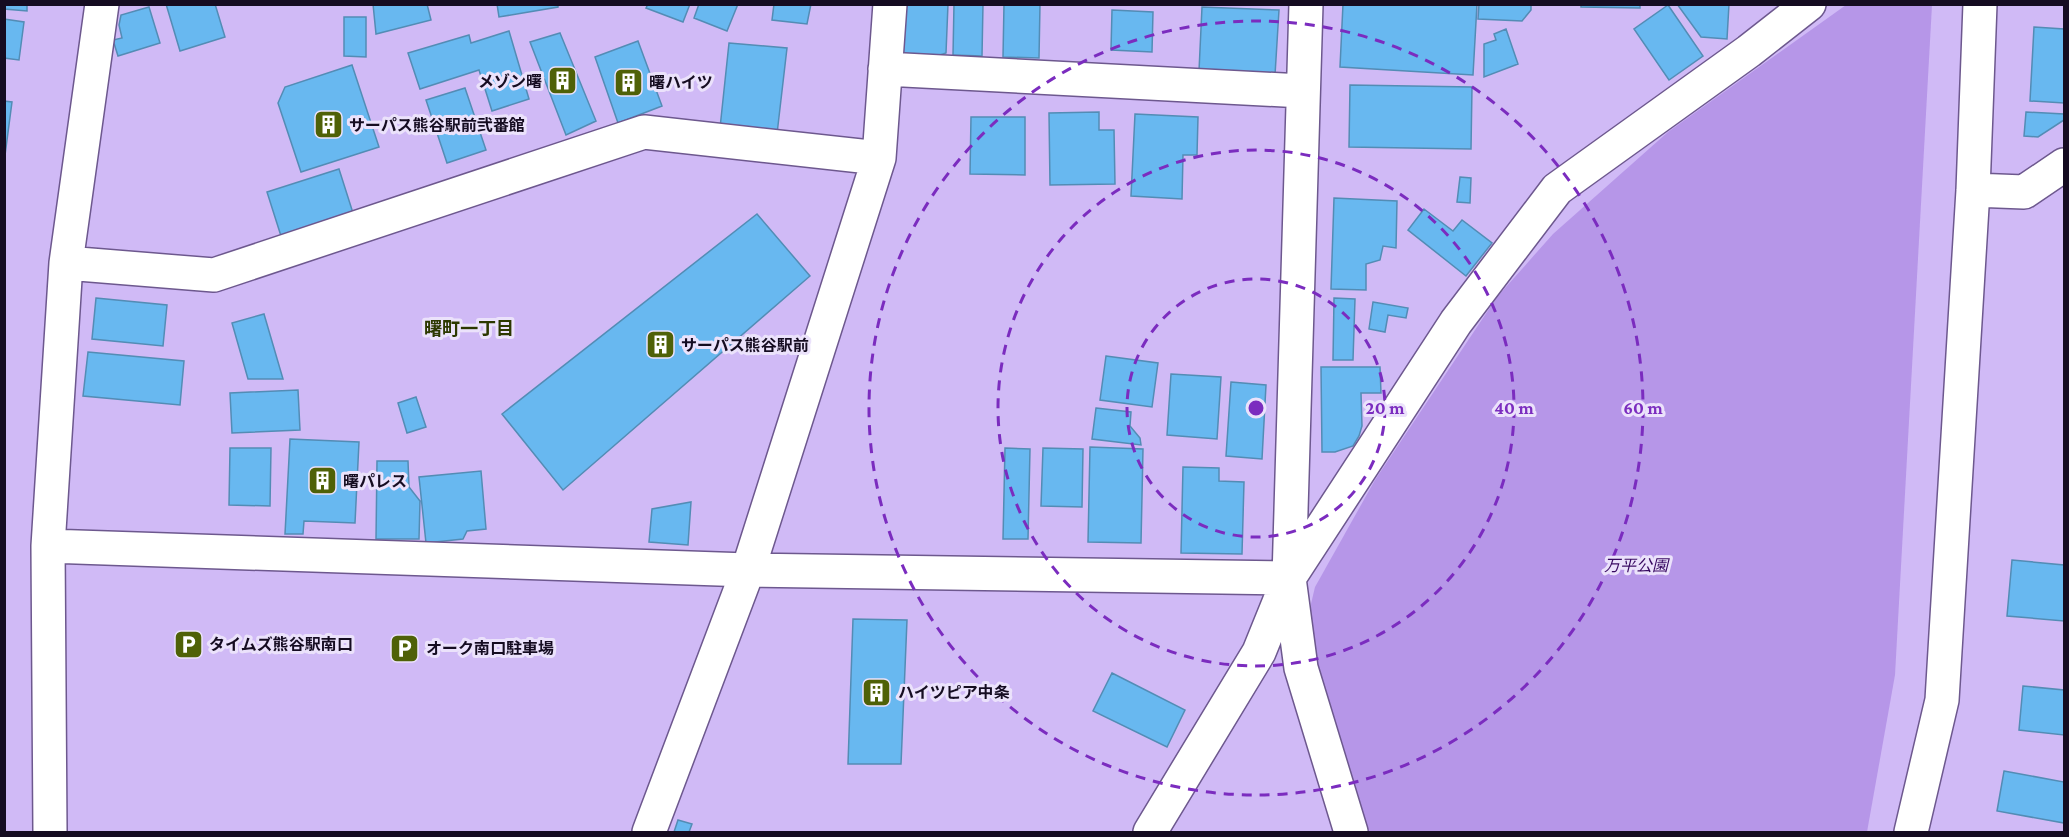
<svg xmlns="http://www.w3.org/2000/svg" width="2069" height="837" font-family="'Crimson Pro','Noto Sans JP',serif">
	<style>
		.green { fill: #b696e8 }
		.building { fill: #68b8f0; stroke: #538cb5; stroke-width: 1.5 }
		.lines { fill: none; stroke-linecap: round; stroke-linejoin: round }
		.minor-casing { stroke: #6d588e; stroke-width: 36 }
		.minor { stroke: #fff; stroke-width: 33 }
		.ring { fill: none; stroke: #7b2cbf; stroke-width: 3; stroke-dasharray: 10 8 }
		.labels { text-anchor: middle; stroke-width: 6; stroke-linejoin: round; paint-order: stroke }
		.poi-label { font-size: 16px; font-weight: bold; fill: #150c21; stroke: #ebe2fb; text-anchor: start }
		.park-label { font-size: 16px; font-style: italic; fill: #370860; stroke: #ebe2fb }
		.neighbourhood-label { font-size: 18px; font-weight: bold; fill: #2c3800; stroke: #ebe2fb }
		.centre { fill: #7b2cbf; stroke: #ebe2fb; stroke-width: 3 }
		.ring-label { font-size: 18px; text-anchor: middle; font-weight: bold; fill: #7b2cbf; stroke: #ebe2fb; stroke-width: 6; stroke-linejoin: round; paint-order: stroke }
	</style>
	<rect width="100%" height="100%" fill="#d0baf6"/>
	<path class="green" d="M1846,5H1932L1895,675L1867,832H1368L1306,625L1315,587L1375,480L1497,297L1553,234L1668,132Z"/>
	<path class="building" d="M4,4H27V11L4,9Z
		M166,4H215L225,37L180,51Z
		M373,4H427L431,20L376,34Z
		M497,4H558V7L499,17Z
		M648,4H690L683,22L646,8Z
		M699,4H738L727,31L694,18Z
		M774,4H811L807,24L772,20Z
		M905,4H948L946,53L937,56L903,54Z
		M954,4H983L982,56L953,55Z
		M1004,4H1040L1039,58L1003,57Z
		M1343,4H1477L1473,75L1340,67Z
		M1479,4H1531V10L1522,21L1478,19Z
		M1581,4H1640V8L1581,7Z
		M1677,4H1729L1727,39L1701,37Z
		M1668,5L1703,56L1669,80L1634,29Z
		M149,7L160,43L118,56L113,40L122,38L119,25L121,15Z
		M1202,7L1279,10L1275,75L1199,71Z
		M1112,10L1153,12L1152,52L1111,50Z
		M344,17H366V57L344,56Z
		M4,19L24,22L19,60L4,58Z
		M2034,27L2064,29V103L2030,101Z
		M1506,29L1518,64L1484,77V44L1496,40L1494,34Z
		M509,31L529,99L492,111L479,70L420,89L408,53L469,35L471,43Z
		M560,33L596,121L566,135L530,42Z
		M638,41L662,106L618,123L595,57Z
		M729,43L787,48L777,134L720,128Z
		M352,65L379,147L301,172L278,103L285,87Z
		M1350,85L1472,87L1471,149L1349,147Z
		M465,88L486,150L447,163L426,100Z
		M4,101L12,102L4,163Z
		M1099,112V130H1114L1115,184L1050,185L1049,113Z
		M2026,112L2064,114V120L2038,137L2024,136Z
		M1135,114L1198,117L1197,155H1183L1182,199L1131,196Z
		M971,117H1025V175L970,174Z
		M339,169L353,213L281,236L267,192Z
		M1460,177L1471,178L1470,203L1457,202Z
		M1334,198L1397,201L1396,248L1383,246L1380,260L1366,264V290L1331,289Z
		M1424,209L1453,231L1462,220L1492,243L1466,276L1408,230Z
		M757,214L810,276L563,490L502,414Z
		M96,298L167,305L163,346L92,339Z
		M1334,298L1355,299L1353,360H1333Z
		M1373,302L1408,308L1406,318L1388,315L1385,332L1369,329Z
		M264,314L283,379H248L232,323Z
		M88,352L184,361L180,405L83,396Z
		M1106,356L1158,363L1152,407L1100,400Z
		M1321,367H1380L1381,393H1361L1362,426L1359,436L1353,446L1335,452H1322Z
		M1171,374L1221,377L1217,439L1167,435Z
		M1231,382L1266,385L1262,459L1226,456Z
		M298,390L300,430L232,433L230,393Z
		M416,397L426,427L407,433L398,403Z
		M1096,408L1131,412L1130,426L1140,438L1141,445L1092,439Z
		M290,439L359,442L355,523L304,521L303,534H285Z
		M1090,447L1143,449L1141,543L1088,542Z
		M230,448H271L270,506L229,505Z
		M1005,448L1030,449L1028,539H1003Z
		M1043,448L1083,449L1082,507L1041,506Z
		M377,461H408L409,487L420,501L419,539H376Z
		M1183,467L1219,468V481L1244,482L1242,554L1181,553Z
		M481,471L486,529L467,531L463,539L426,543L419,477Z
		M691,502L688,545L649,542L652,509Z
		M2012,560L2064,565V621L2007,616Z
		M853,619L907,620L901,764H848Z
		M1112,673L1185,710L1167,747L1093,711Z
		M2023,686L2064,690V735L2019,730Z
		M2004,771L2064,782V823L1997,811Z
		M678,820L692,824L689,832H674Z"/>
	<g class="lines">
		<defs>
			<path id="minor" d="M1306,4L1289,578L1301,668L1351,832
				M885,69L1302,91
				M1973,190L2024,192L2064,165
				M66,263L214,275L644,132L879,158
				M48,546L748,570L1289,578
				M50,832L48,546L66,263L102,4
				M649,832L748,570L879,158L890,4
				M1150,832L1259,652L1289,578L1456,322L1557,189L1749,51L1809,4
				M1911,832L1942,700L1973,190L1980,4"/>
		</defs>
		<use href="#minor" class="minor-casing"/>
		<use href="#minor" class="minor"/>
	</g>
	<g class="ring">
		<circle cx="1256" cy="408" r="129"/>
		<circle cx="1256" cy="408" r="258"/>
		<circle cx="1256" cy="408" r="387"/>
	</g>
	<defs>
		<symbol id="building-square" viewBox="-11 -11 22 22"><rect x="-9" y="-9" width="18" height="18" rx="4" fill="#4f6107" stroke="#ebe2fb"/><path d="M-4-6H4V6H1V3H-1V6H-4ZM-2.5-4.3h1.7v1.8h-1.7ZM.8-4.3h1.7v1.8H.8ZM-2.5-1h1.7V.8h-1.7ZM.8-1h1.7V.8H.8Z" fill="#fff"/></symbol>
		<symbol id="parking-square" viewBox="-11 -11 22 22"><rect x="-9" y="-9" width="18" height="18" rx="4" fill="#4f6107" stroke="#ebe2fb"/><path d="M-3.5-5.5H1a3.5 3.5 0 0 1 0 7H-1V5.5H-3.5ZM-1-3.4V-.6H.8a1.4 1.4 0 0 0 0-2.8Z" fill="#fff"/></symbol>
	</defs>
	<g fill-rule="evenodd">
		<use href="#building-square" x="546" y="64" width="33" height="33"/>
		<use href="#building-square" x="612" y="66" width="33" height="33"/>
		<use href="#building-square" x="312" y="108" width="33" height="33"/>
		<use href="#building-square" x="644" y="328" width="33" height="33"/>
		<use href="#building-square" x="306" y="464" width="33" height="33"/>
		<use href="#parking-square" x="172" y="628" width="33" height="33"/>
		<use href="#parking-square" x="388" y="632" width="33" height="33"/>
		<use href="#building-square" x="860" y="676" width="33" height="33"/>
	</g>
	<g class="labels">
		<g class="poi-label">
			<text x="542" y="87" text-anchor="end">メゾン曙</text>
			<text x="649" y="88">曙ハイツ</text>
			<text x="349" y="131">サーパス熊谷駅前弐番館</text>
			<text x="681" y="351">サーパス熊谷駅前</text>
			<text x="343" y="487">曙パレス</text>
			<text x="209" y="650">タイムズ熊谷駅南口</text>
			<text x="426" y="654">オーク南口駐車場</text>
			<text x="898" y="698">ハイツピア中条</text>
		</g>
		<g class="park-label">
			<text x="1636" y="571">万平公園</text>
		</g>
		<g class="neighbourhood-label">
			<text x="469" y="335">曙町一丁目</text>
		</g>
	</g>
	<circle cx="1256" cy="408" r="9" class="centre"/>
	<g class="ring-label">
		<text x="1385" y="414">20 m</text>
		<text x="1514" y="414">40 m</text>
		<text x="1643" y="414">60 m</text>
	</g>
	<rect width="2069" height="837" fill="none" stroke="#150c21" stroke-width="12"/>
</svg>
